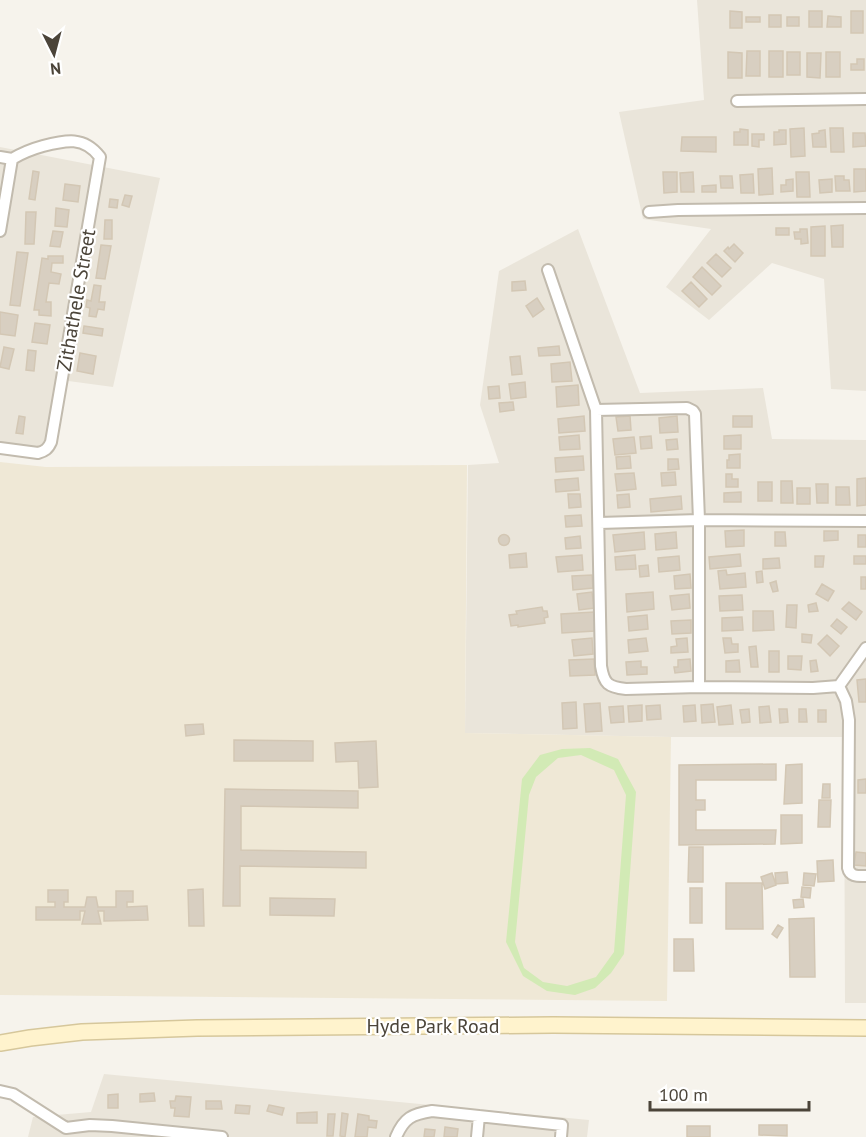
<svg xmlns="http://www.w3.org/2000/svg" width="866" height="1137" font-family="'PT Sans',sans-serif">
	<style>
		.residential { fill: #eae5da }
		.education { fill: #efe8d6 }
		.green { fill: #d2eab5; fill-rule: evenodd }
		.building { fill: #d8cfc1; stroke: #d3c7b4; stroke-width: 1.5 }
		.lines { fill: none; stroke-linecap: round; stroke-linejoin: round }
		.street-casing { stroke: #c2bbae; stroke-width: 14 }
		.secondary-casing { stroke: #d6c79b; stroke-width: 18 }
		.street { stroke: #fff; stroke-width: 10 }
		.secondary { stroke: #fff3cd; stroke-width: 15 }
		.labels { text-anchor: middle; stroke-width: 4.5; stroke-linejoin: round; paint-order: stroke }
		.street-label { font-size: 20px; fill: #4b4439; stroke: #fff }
	</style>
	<rect width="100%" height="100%" fill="#f6f3ec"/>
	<path class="residential" d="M697,0H866V391L831,389L824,279L772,263L709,320L666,287L711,229L643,219L619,112L704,100Z
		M0,147L160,178L113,387L61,380L50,442L43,451L0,447Z
		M578,229L640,393L763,388L772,439L866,440V1003H845L844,737H671L465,733L468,465L499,463L480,405L499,271Z
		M104,1074L589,1120L587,1137H28L33,1117L91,1112Z"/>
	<path class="education" d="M0,462L46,467L467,465L465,733L671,737L667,1001L0,995Z"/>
	<path class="green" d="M590,748L618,759L636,792L624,954L611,973L595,988L575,995L547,991L523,976L506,942L522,779L540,755L562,749ZM581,755L614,770L626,795L614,952L596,977L567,986L543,982L524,968L515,942L529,795L536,777L558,758Z"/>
	<path class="building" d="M730,11L742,12V28H730Z
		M809,11H822V27H809Z
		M851,11H863V33H851Z
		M769,15H781V27H769Z
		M828,16L841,17V27H827Z
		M746,17H760V22H746Z
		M787,17H799V26H787Z
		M747,51H760V76H746Z
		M769,51H783V77H769Z
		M728,52L742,53V78H728Z
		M787,52H800V75H787Z
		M826,52H840V77H826Z
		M807,53H821L820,78L807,77Z
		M857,59H864V70H851V64H857Z
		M804,128L805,156L791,157L790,129Z
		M830,128H843L844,152H831Z
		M740,129L748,130V145H734V132H740Z
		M779,130H786V144L774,145V132H779Z
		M825,130L826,147H813L812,134L819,133V131Z
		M853,133H865L866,146L853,147Z
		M752,134H764V140H759V147L752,146Z
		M682,137H716V152L681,151Z
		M772,168L773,194L759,195L758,169Z
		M854,169H866V191L854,192Z
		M33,171L39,172L35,200L29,199Z
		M663,172H677V192L664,193Z
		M693,172L694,192H681L680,173Z
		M796,172H809L810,197H797Z
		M753,174L754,193H741L740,175Z
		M720,176H732L733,188H721Z
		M835,176H844V180H849L850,191H836Z
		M793,179V191L781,192V185H786V180Z
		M832,179V192L820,193L819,180Z
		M65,184L80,186L78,202L63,200Z
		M716,185V192H702V186Z
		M125,195L132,196L129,207L122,205Z
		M110,199L118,200L117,208L109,207Z
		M56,208L69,210L67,227L55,226Z
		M26,212H36L34,244H25Z
		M105,220H112V239H104Z
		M843,225V247H832L831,226Z
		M825,226V256H811V227Z
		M776,228H789V235H776Z
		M800,229H807L808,243L801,244V239H795L794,232H800Z
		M53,231L63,232L60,247L50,246Z
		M734,244L743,253L735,262L724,251L728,247L729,249Z
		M101,245L111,246L105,279L96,278Z
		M17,252L28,253L20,306L10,305Z
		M716,254L731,268L722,277L707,263Z
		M48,256H63V263H52L51,272L61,274L59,284L49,283L46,302H51V316L39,315V310H34L42,258L48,259Z
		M702,267L721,286L712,295L693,277Z
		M525,281L526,290L512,291V282Z
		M691,282L707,299L699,307L682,291Z
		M94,285L101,286L99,302H105L104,310L98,309L96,317L89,316L90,308L86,307L87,300L91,301Z
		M537,298L544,309L533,317L526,306Z
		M0,312L18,315L15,336L0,334Z
		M35,323L50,325L47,344L32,342Z
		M84,326L103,329L102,336L83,333Z
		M559,346L560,355L539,356L538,348Z
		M4,347L14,349L9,369L0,367Z
		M28,350L36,351L34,371L26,370Z
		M80,353L96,356L93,374L77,371Z
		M520,356L522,374L512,375L510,357Z
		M570,362L572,381L552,382L551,364Z
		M525,382L526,397L511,399L509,384Z
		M578,385L579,405L557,407L556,387Z
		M499,386L500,398L489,399L488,387Z
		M513,402L514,410L500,412L499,403Z
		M19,416L25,417L23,434L16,433Z
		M584,416L585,431L559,433L558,419Z
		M630,416L631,430L618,431L616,417Z
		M677,416L678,432L660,433L659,418Z
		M733,416H752V427H733Z
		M579,435L580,449L560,450L559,437Z
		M741,435V449H724V436Z
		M651,436L652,448L641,449L640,437Z
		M634,437L636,453L615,455L613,439Z
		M677,439L678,449L667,450L666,440Z
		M740,454V468H727V460H729V455Z
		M583,456L584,470L556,472L555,458Z
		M630,456L631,468L617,469L616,457Z
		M668,459H678L679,469L668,470Z
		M675,472L676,485L662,486L661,473Z
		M634,473L636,489L617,491L615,474Z
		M726,474H732V479H738V487H726Z
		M578,478L579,490L556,492L555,480Z
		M866,478V505L857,506V479Z
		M781,481H792L793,503H781Z
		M758,482H772V501H758Z
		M816,484H828V503H817Z
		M836,487H849L850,505H836Z
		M797,488H810V504H797Z
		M741,492V502H724V493Z
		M568,494H580L581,507L569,508Z
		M629,494L630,507L618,508L617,495Z
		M681,496L682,509L651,512L650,499Z
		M581,515L582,526L566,527L565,516Z
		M744,530V546L726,547L725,531Z
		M824,531H838V540L824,541Z
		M644,532L645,549L615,552L613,535Z
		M676,532L677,548L656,550L655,534Z
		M775,532H785L786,546H775Z
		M498.5 540a5.5 5.5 0 1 1 11 0a5.5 5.5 0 1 1-11 0Z
		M858,535H866V547H858Z
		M580,536L581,548L566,549L565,538Z
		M526,553L527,567L510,568L509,555Z
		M740,554L741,566L710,569L709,557Z
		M582,555L583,570L558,572L556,557Z
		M635,555L636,569L616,570L615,557Z
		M679,556L680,570L659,572L658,558Z
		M815,556H824L823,567H815Z
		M854,556H866V564H854Z
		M779,558L780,568L763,569V559Z
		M648,565L649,576L640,577L639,566Z
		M726,570L727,575L745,573L746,587L720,589L718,571Z
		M762,571L763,582L757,583L756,572Z
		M690,574L691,588L675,589L674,576Z
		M592,575L593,588L573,590L572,576Z
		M861,577H866V589H861Z
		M776,581L778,591L773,592L770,583Z
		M822,584L834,591L828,601L816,594Z
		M592,592L594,608L579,610L577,594Z
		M653,592L654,609L627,612L626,594Z
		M689,594L690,608L672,610L670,596Z
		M742,595L743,610L720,611L719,596Z
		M849,602L862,612L856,620L842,609Z
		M816,603L818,611L809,612L808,605Z
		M787,605H797L796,628L786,627Z
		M542,607L543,611H547L548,617L544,618L545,623L518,627V625L511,626L509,615L517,614L516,611Z
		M753,611H773L774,630L753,631Z
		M594,612L595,631L562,633L561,614Z
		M647,615L648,629L629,631L628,617Z
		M742,617L743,630L722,631V618Z
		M837,619L847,627L841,634L831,626Z
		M691,620V633L672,634L671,621Z
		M802,634L812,635L811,643L802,642Z
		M827,635L839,646L830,656L818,644Z
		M592,638L593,654L574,656L572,640Z
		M646,638L648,651L629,653L628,640Z
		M687,638L688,652L671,653V647L677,646L676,639Z
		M723,638H731L732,644H738V652L725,653Z
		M756,646L758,667H751L749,647Z
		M769,651H779V672H769Z
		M788,656H802L801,670L788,669Z
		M594,659L595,675L570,676L569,660Z
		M690,659L691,671L675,673L674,667H678V660Z
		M739,660L740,672H726V661Z
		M816,660L818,671L811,672L810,661Z
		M641,661V667H647V674L627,675L626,662Z
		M866,679V702H859L857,680Z
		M576,702L577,728L563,729L562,703Z
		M600,703L602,731L586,732L584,704Z
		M713,704L715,722L702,723L701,705Z
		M642,705V721L629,722L628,706Z
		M660,705L661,719L647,720L646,706Z
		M695,705L696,721L684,722L683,706Z
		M731,705L733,724L719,725L717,707Z
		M623,706L624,722L611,723L609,707Z
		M769,706L771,722L760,723L759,707Z
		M749,709L750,722L742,723L740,710Z
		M779,709H787L788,722L780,723Z
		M799,709H806L807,722H799Z
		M818,710H826V722H818Z
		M203,724L204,734L186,736L185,725Z
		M234,740L313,741V761H234Z
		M376,741L378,787L359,788L358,761L336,762L335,743Z
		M776,764V780H696V800H705V810H696V830H776L775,844L679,845V765Z
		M802,764V803L784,804L786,765Z
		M866,779V793H858V780Z
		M823,784H830V798H822Z
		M225,789L358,791V808L241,806V850L366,852V868L240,866V906H223Z
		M819,800H831L830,827H818Z
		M781,815H802V843L781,844Z
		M689,847H703V882H688Z
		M856,852L866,853V866L854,865Z
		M833,860L834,881L818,882L817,861Z
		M787,872L788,883L776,884L775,873Z
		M772,873L776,885L765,889L761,877Z
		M804,873L816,874L814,886L803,885Z
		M726,883H762L763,929H726Z
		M802,887L811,888L810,898L801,897Z
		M690,888H702V923H690Z
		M203,889L204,926H189L188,890Z
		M48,890H68V902H64V907H85L87,897H96L98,907H116V891H133V902H127V907L147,906L148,920L104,921V911H98L101,924H82L85,911H80V920H36V907H55V902H48Z
		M270,898L335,899L334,916L270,915Z
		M803,899L804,907L794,908L793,900Z
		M814,918L815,977H790L789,919Z
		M778,925L783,928L777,938L772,934Z
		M674,939H693L694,971H674Z
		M154,1093L155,1101L140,1102V1094Z
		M118,1094V1108H108V1095Z
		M176,1096L191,1097L189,1117L174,1116L175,1108H171L170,1101H175Z
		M206,1101H221L222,1109H206Z
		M236,1105L250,1106L249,1114L235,1113Z
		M269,1105L284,1108L282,1115L267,1111Z
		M317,1112V1123H297V1113Z
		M342,1113L348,1114L345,1137L340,1136Z
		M328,1114H335L333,1136H327Z
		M358,1114L369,1116V1120L377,1121L376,1128L368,1127L367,1137H355Z
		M759,1125H787V1136L759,1135Z
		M687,1126H710V1137H687Z
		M445,1127L458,1129L457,1137H444Z
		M425,1129L435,1130L434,1137H424Z"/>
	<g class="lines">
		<defs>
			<path id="street" d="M737,101L866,99
				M0,157L12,159C22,153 32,149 43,146C66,140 84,136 100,157L51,442C48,449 45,451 38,453L0,448
				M649,212L678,210L866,208
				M0,231L12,159
				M548,270L596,410L601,666C604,684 608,687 626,689L699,687L813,688L839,686L866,648
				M596,410L687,408L693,411L695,414L699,520V687
				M599,523L699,520L866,521
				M839,686L846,701L849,720L848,868C850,877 858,876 866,876
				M0,1091L13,1094L66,1128L90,1125L112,1126L222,1137
				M396,1137C404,1118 412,1114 432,1111L562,1125L561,1137
				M477,1137L479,1116"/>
			<path id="secondary" d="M0,1043L30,1038L82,1032L197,1028L553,1025L866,1028"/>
		</defs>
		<use href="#street" class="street-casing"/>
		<use href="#secondary" class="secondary-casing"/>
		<use href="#street" class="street"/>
		<use href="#secondary" class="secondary"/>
	</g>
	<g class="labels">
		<g class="street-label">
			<text transform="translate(76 300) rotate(-80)" y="7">Zithathele Street</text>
			<text x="433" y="1033">Hyde Park Road</text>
		</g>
	</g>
	<g transform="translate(54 54) rotate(174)" stroke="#ffffff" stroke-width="4.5" paint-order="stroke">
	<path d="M0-4.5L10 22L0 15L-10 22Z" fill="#4b4439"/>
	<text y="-9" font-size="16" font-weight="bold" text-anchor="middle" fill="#4b4439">N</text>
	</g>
	<path d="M650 1101v9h159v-9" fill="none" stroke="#4b4439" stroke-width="3"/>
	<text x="659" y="1101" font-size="18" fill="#4b4439" stroke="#ffffff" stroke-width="4.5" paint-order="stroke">100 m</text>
</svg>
